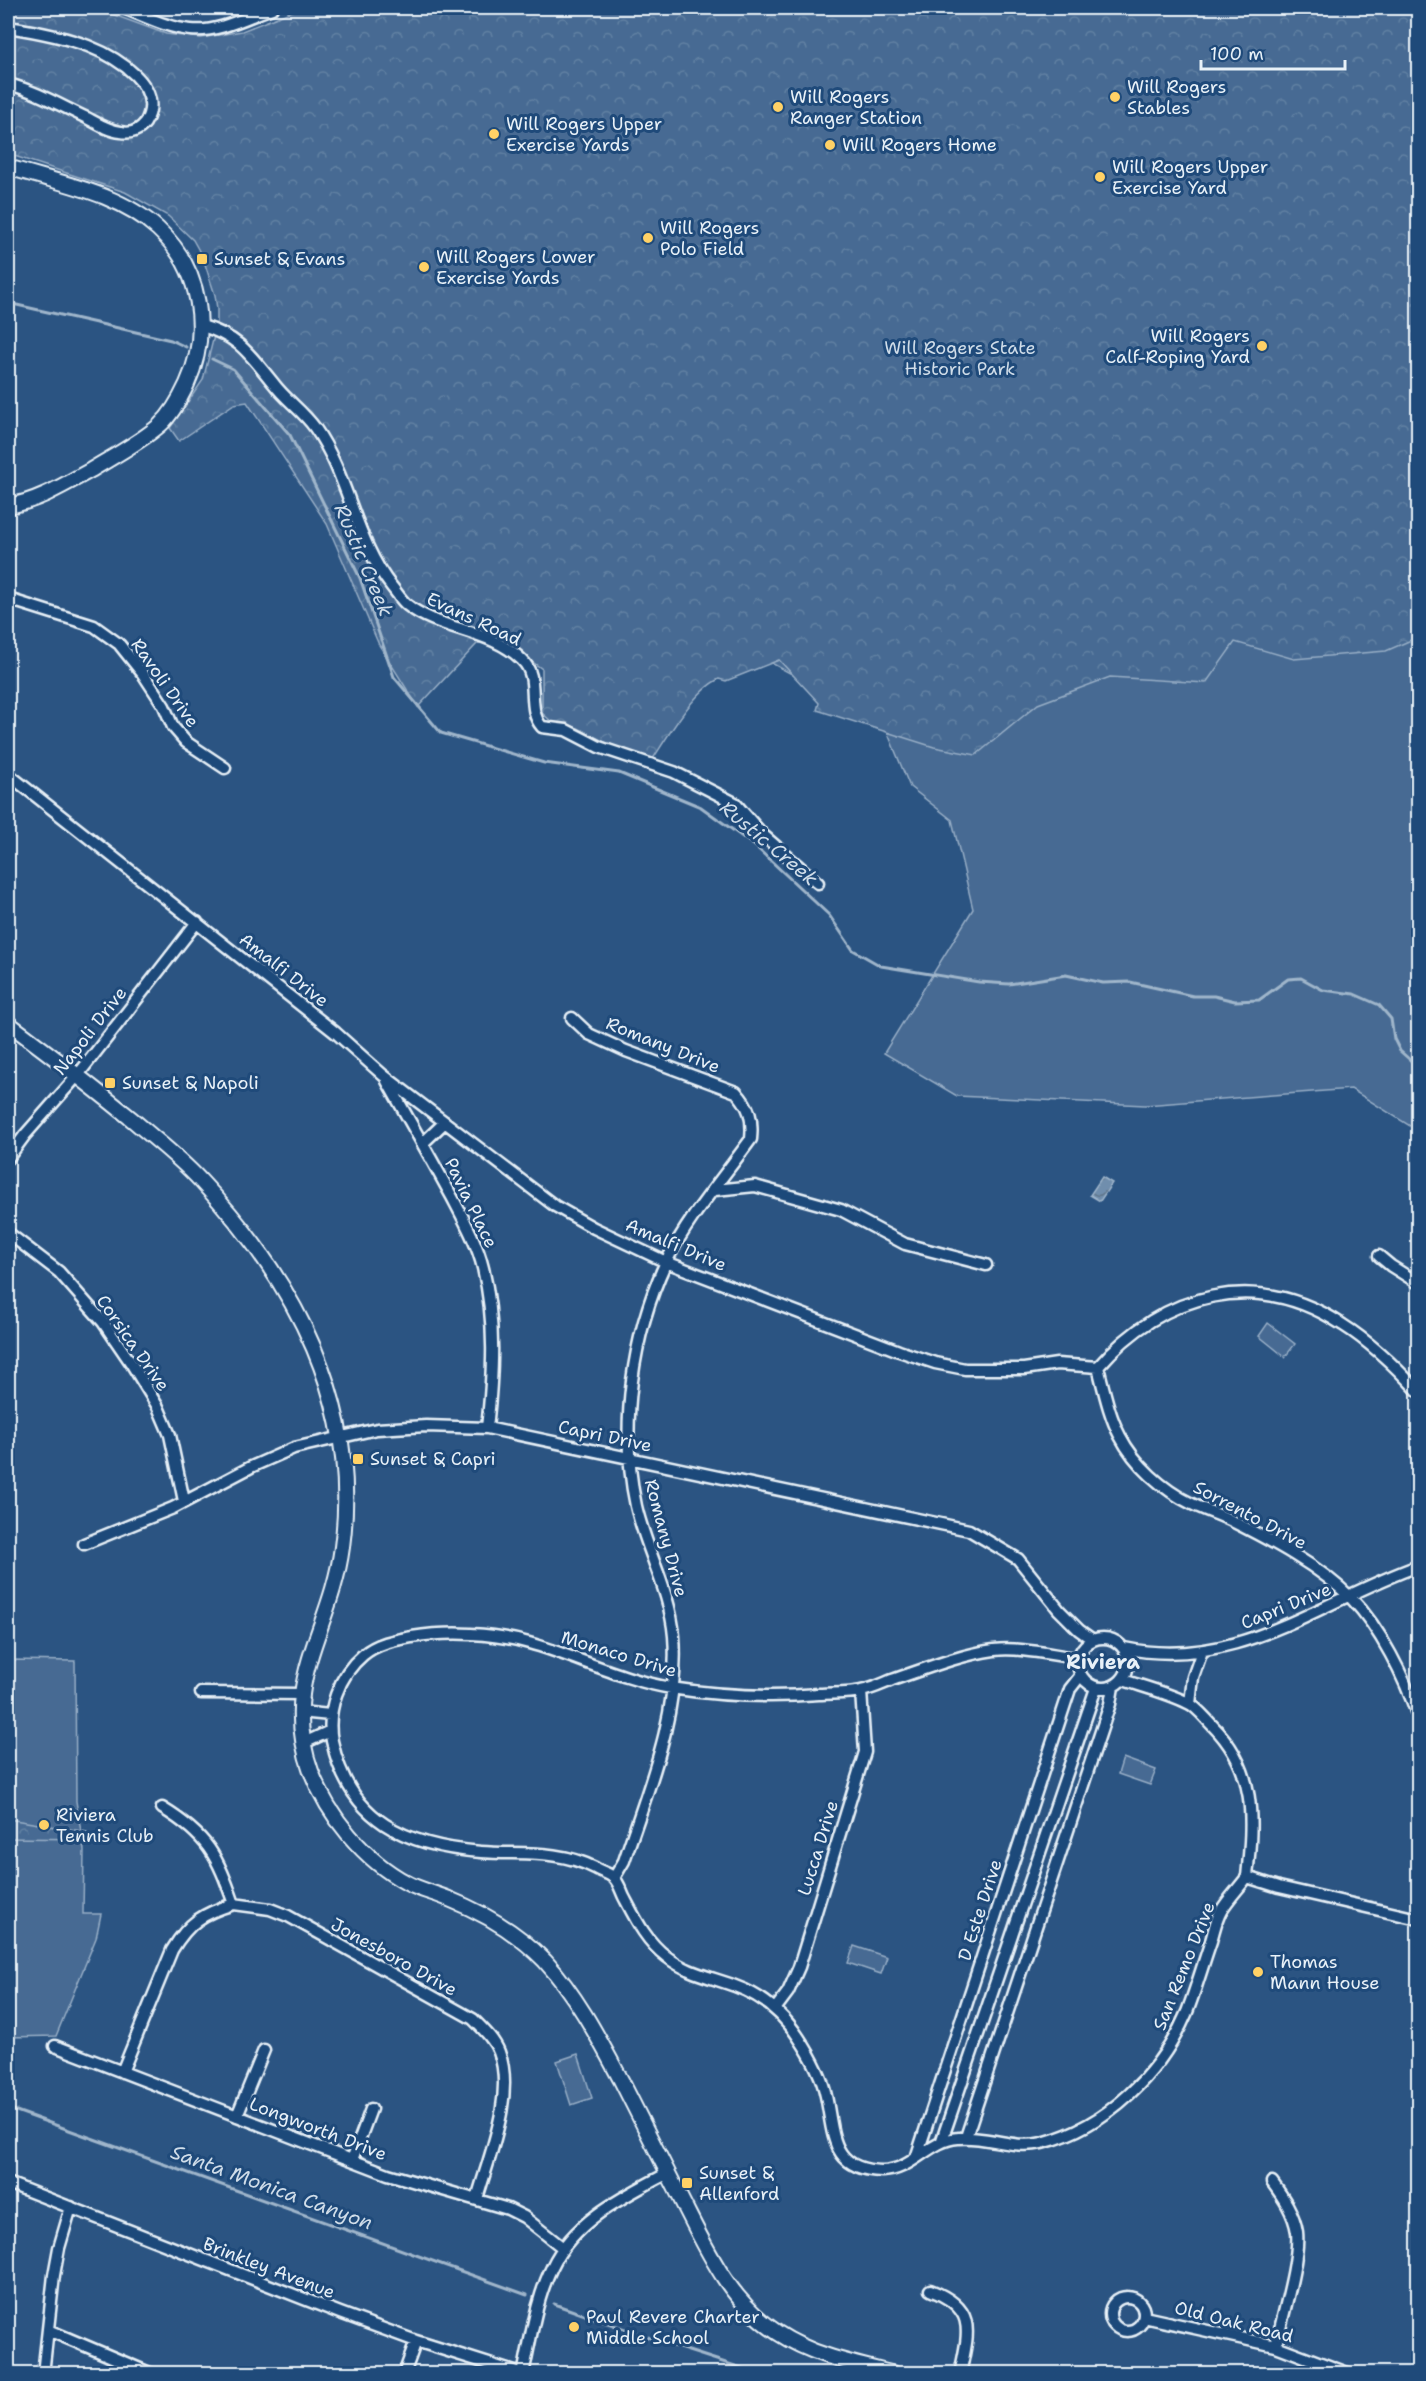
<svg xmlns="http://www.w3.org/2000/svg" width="1426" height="2381" font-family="'Shantell Sans',sans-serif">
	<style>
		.grass { fill: #476b93; stroke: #98aec6; stroke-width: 1.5 }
		.forest { fill: url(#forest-crowns); stroke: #98aec6; stroke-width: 1.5 }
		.water { fill: url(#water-waves); stroke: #a0b6cb; stroke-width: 1.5 }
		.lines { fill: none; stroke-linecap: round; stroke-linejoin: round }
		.stream { stroke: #a0b6cb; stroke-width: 3 }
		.minor-casing { stroke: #e8f1f8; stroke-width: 15 }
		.major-casing { stroke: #e8f1f8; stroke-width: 18 }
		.minor { stroke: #1f4a7a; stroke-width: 10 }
		.major { stroke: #1f4a7a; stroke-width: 14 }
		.poi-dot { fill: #ffd166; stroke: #1f4a7a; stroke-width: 2 }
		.labels { text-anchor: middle; stroke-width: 6; stroke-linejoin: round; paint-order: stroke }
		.poi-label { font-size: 18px; fill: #e8f1f8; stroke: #1f4a7a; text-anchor: start }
		.park-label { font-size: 18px; fill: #d0dde9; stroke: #1f4a7a }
		.street-label { font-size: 18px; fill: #e8f1f8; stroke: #1f4a7a }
		.water-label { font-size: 20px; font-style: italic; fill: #d0dde9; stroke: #1f4a7a }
		.neighbourhood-label { font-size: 20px; font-weight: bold; fill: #e8f1f8; stroke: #1f4a7a }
	</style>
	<defs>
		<pattern id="forest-crowns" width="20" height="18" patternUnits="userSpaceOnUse" patternTransform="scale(1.5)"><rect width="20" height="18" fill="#476b93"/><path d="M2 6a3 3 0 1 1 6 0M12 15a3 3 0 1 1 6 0" fill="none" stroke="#6281a3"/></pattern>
		<pattern id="water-waves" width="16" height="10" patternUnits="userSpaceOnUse" patternTransform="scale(1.5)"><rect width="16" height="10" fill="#708ead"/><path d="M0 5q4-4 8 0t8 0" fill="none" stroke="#61768a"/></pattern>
	</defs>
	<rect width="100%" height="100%" fill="#2b5482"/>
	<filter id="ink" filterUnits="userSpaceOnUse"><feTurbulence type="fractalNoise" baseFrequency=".0167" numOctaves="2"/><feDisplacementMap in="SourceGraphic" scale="12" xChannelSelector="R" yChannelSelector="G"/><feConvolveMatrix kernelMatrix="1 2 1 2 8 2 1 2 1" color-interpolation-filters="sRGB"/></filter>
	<g filter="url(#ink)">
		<path class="grass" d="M1418,372V1131L1351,1089L1145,1105L957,1096L884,1053L973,909L952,820L910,787L884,724L740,646Z
			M1268,1323L1295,1344L1285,1357L1259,1336Z
			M8,1660L75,1661L76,1801L84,1850L83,1914H101L96,1938L56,2036L8,2037Z
			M1123,1758L1156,1770L1150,1785L1118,1774Z
			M854,1946L887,1957L881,1974L848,1963Z
			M578,2054L592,2098L571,2105L557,2061Z"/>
		<path class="forest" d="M8,8L106,12L166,34L201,38L242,31L300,8H1418V637L1386,651L1294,659L1235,642L1206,683L1110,677L1038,704L976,755L934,747L817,710L819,703L779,660L726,681L719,679C693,691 665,741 649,765L578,728L552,722L542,713V669L506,643L493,637L477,644L418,707L379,645L327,524L247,402L234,404L179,441L170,428L203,380L217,324V309L215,295L203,258L193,240L168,216L125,192L8,154Z
			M8,1819L87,1832L91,1836L87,1839L8,1838Z"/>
		<path class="water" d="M1102,1177L1112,1183L1100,1201L1090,1195Z"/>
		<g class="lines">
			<path class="stream" d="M8,303L171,340L186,347
				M212,359L233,369L290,435L360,578L394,677L441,733L544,763L619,773L701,807L755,846L829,915L853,950L881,966L979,982L1009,984L1066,975L1103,983L1130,982L1193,996H1214L1235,1001L1259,1000L1288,979L1301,978L1323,990L1354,994L1379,1005L1391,1019L1394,1039L1400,1051L1418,1067
				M8,2108L527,2295
				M554,2304L673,2346L760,2374"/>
			<defs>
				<path id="minor" d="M123,8C145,16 167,28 191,30C218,33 247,17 272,8
					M8,27C34,31 62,36 88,46C116,57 167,87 145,123C139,131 130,134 121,132C109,131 98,124 87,118C61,106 36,91 8,84
					M202,326C240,337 250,355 274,384C286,400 303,411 315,428C349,476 355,541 392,587C397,593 401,600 407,605C440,631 491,629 522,660C541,678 525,708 542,727L566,730L599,747L674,772L735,803L763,835L818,883
					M8,599L94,626L119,644L143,674L164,706L173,727L186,742L225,768
					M8,774L336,1033L383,1075L555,1206L594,1228L666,1262L899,1351L935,1363L965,1369H1024L1057,1364L1098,1367C1163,1292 1257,1268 1343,1325C1370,1342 1397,1368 1418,1391
					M572,1018L589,1034L626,1051L736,1092C750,1107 753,1119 751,1139C722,1179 688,1218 666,1262C632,1335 619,1427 636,1506C646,1550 670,1591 674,1636C680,1714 648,1789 624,1861L614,1878
					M387,1081C409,1120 431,1158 452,1197C464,1220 477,1243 483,1268C496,1322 493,1374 487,1428
					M423,1143L445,1122
					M8,1158L25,1135L78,1075L197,922
					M715,1190L755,1186L841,1210L905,1244L986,1265
					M8,1233L59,1272L103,1322L131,1363L158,1407L170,1435L184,1501
					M1379,1256L1391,1266L1418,1283
					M1098,1367C1104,1390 1109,1415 1120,1436C1135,1465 1163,1490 1192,1504C1204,1510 1218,1514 1230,1520C1270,1540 1320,1566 1352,1599C1380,1628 1405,1678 1418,1717
					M84,1544L173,1508L251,1467L294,1448L377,1429L426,1426L487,1428L969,1530L1018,1559L1059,1610L1079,1630L1093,1640
					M1078 1663a25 25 0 1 1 50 0a25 25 0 1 1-50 0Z
					M1124,1648C1236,1672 1319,1601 1418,1566
					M1078,1658C1052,1655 1020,1647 994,1650C959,1655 925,1669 892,1680C882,1684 872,1689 861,1691C848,1694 833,1693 819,1694C769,1698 721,1696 671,1688C622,1680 576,1656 529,1643C493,1633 449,1631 412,1637C395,1640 377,1643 363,1655C339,1675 326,1711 332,1741C349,1821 406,1846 481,1852C521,1855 558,1849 595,1868C601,1872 609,1873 614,1878C619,1883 621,1891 624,1897C636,1920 646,1941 667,1957C687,1973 711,1977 735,1986C763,1996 783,2013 799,2038C811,2056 822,2076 826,2096C834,2133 830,2170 882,2171C912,2171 929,2140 958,2138C986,2135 1014,2150 1042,2143C1108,2126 1161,2073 1187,2012C1196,1989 1203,1964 1211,1941C1214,1931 1216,1920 1221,1911C1228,1899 1239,1888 1247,1877
					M1123,1680C1144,1687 1168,1693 1188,1703C1197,1707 1205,1718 1212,1725C1257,1770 1253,1818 1247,1877
					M201,1693L301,1694
					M1190,1704L1193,1677L1202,1651
					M300,1712L330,1715
					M304,1743L330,1731
					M162,1808C208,1836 217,1855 234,1904L270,1909L288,1916L473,2019C483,2029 494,2039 499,2052C515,2095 489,2156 477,2199
					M1247,1877L1279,1887L1418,1919
					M776,2008L788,1992L799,1967L865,1752L861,1691
					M55,2046L388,2174L508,2209L524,2217L563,2248
					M122,2072L172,1950C189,1922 203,1913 234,1904
					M237,2116L264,2050
					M966,2137L1110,1704L1113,1687
					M942,2140L1096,1688
					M916,2158L1070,1689L1081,1675
					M352,2160L371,2109
					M1272,2182C1283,2197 1294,2213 1297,2232C1300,2259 1282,2317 1276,2346
					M8,2183L340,2313L416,2341L521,2374
					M930,2290C977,2308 969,2331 960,2374
					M1110 2314a17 17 0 1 1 34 0a17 17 0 1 1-34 0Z
					M1144,2317L1276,2346L1350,2374
					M48,2330L152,2374
					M43,2374L54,2275L59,2248L71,2207
					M404,2374L416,2341
					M523,2374C531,2338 536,2299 552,2267C574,2220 625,2196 668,2173"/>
				<path id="major" d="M8,167C58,183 118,192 158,229C201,269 211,331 187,384C180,399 172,414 160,425C139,443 114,456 91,470C64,485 38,501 8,506
					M8,1023C51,1055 93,1087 134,1121C156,1140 180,1158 200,1180C295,1281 361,1405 342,1547C331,1631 279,1681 311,1771C328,1816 364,1860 407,1883C420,1890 435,1893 449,1899C484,1913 518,1933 545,1961C577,1996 599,2039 621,2080C641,2120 661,2159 681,2199C707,2250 729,2301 778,2333C813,2356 855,2364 895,2374"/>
			</defs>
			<use href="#minor" class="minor-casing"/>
			<use href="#major" class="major-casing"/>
			<use href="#minor" class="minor"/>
			<use href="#major" class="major"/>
		</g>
	</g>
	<g class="poi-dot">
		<circle cx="1115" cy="97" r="6"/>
		<circle cx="778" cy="107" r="6"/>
		<circle cx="494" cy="134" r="6"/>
		<circle cx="830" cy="145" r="6"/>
		<circle cx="1100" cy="177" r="6"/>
		<circle cx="648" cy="238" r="6"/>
		<rect x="196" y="253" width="12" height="12" rx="3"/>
		<circle cx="424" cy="267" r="6"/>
		<circle cx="1262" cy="346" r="6"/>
		<rect x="104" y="1077" width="12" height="12" rx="3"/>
		<rect x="352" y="1453" width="12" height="12" rx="3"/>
		<circle cx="44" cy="1825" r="6"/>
		<circle cx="1258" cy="1972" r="6"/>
		<rect x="681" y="2177" width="12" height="12" rx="3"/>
		<circle cx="574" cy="2327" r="6"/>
	</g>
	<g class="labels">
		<g class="poi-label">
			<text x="1127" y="93">Will Rogers<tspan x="1127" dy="21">Stables</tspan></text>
			<text x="790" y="103">Will Rogers<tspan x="790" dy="21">Ranger Station</tspan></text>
			<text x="506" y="130">Will Rogers Upper<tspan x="506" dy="21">Exercise Yards</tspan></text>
			<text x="842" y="151">Will Rogers Home</text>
			<text x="1112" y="173">Will Rogers Upper<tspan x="1112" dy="21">Exercise Yard</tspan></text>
			<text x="660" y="234">Will Rogers<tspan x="660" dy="21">Polo Field</tspan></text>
			<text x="436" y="263">Will Rogers Lower<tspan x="436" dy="21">Exercise Yards</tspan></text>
			<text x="214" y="265">Sunset &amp; Evans</text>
			<text x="1250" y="342" text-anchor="end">Will Rogers<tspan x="1250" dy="21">Calf-Roping Yard</tspan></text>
			<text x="122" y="1089">Sunset &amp; Napoli</text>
			<text x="370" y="1465">Sunset &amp; Capri</text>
			<text x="56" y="1821">Riviera<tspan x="56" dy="21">Tennis Club</tspan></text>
			<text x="1270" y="1968">Thomas<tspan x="1270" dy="21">Mann House</tspan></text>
			<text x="699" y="2179">Sunset &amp;<tspan x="699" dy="21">Allenford</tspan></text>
			<text x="586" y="2323">Paul Revere Charter<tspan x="586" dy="21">Middle School</tspan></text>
		</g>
		<g class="park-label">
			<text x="960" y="354">Will Rogers State<tspan x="960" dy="21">Historic Park</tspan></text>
		</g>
		<g class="street-label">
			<text transform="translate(474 619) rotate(25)" y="6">Evans Road</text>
			<text transform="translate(165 683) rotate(55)" y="6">Ravoli Drive</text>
			<text transform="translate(284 970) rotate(38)" y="6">Amalfi Drive</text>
			<text transform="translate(90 1031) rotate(-52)" y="6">Napoli Drive</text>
			<text transform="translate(663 1045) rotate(22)" y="6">Romany Drive</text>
			<text transform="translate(471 1203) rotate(64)" y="6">Pavia Place</text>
			<text transform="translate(676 1245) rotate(23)" y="6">Amalfi Drive</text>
			<text transform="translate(133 1343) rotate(55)" y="6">Corsica Drive</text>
			<text transform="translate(605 1436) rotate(12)" y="6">Capri Drive</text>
			<text transform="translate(1250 1515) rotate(28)" y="6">Sorrento Drive</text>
			<text transform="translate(666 1538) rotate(75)" y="6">Romany Drive</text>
			<text transform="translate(1286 1606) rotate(-22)" y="6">Capri Drive</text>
			<text transform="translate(619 1654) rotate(17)" y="6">Monaco Drive</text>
			<text transform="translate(818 1848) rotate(-73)" y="6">Lucca Drive</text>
			<text transform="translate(980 1910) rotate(-72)" y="6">D Este Drive</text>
			<text transform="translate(394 1957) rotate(29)" y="6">Jonesboro Drive</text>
			<text transform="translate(1184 1966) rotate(-68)" y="6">San Remo Drive</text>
			<text transform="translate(318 2129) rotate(21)" y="6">Longworth Drive</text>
			<text transform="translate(269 2268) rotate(21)" y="6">Brinkley Avenue</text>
			<text transform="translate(1234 2322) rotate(14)" y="6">Old Oak Road</text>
		</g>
		<g class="water-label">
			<text transform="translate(364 560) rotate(67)" y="7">Rustic Creek</text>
			<text transform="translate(769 843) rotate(40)" y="7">Rustic Creek</text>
			<text transform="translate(272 2187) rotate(20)" y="7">Santa Monica Canyon</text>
		</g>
		<g class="neighbourhood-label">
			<text x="1103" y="1669">Riviera</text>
		</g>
	</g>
	<rect width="1426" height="2381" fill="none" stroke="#1f4a7a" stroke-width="30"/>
	<rect x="15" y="15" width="1396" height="2351" fill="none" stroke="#e8f1f8" stroke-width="2" filter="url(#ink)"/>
	<path d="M1201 60v9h144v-9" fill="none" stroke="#e8f1f8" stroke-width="3"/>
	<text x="1210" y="60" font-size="18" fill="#e8f1f8" stroke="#1f4a7a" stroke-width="4.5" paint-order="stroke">100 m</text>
</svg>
